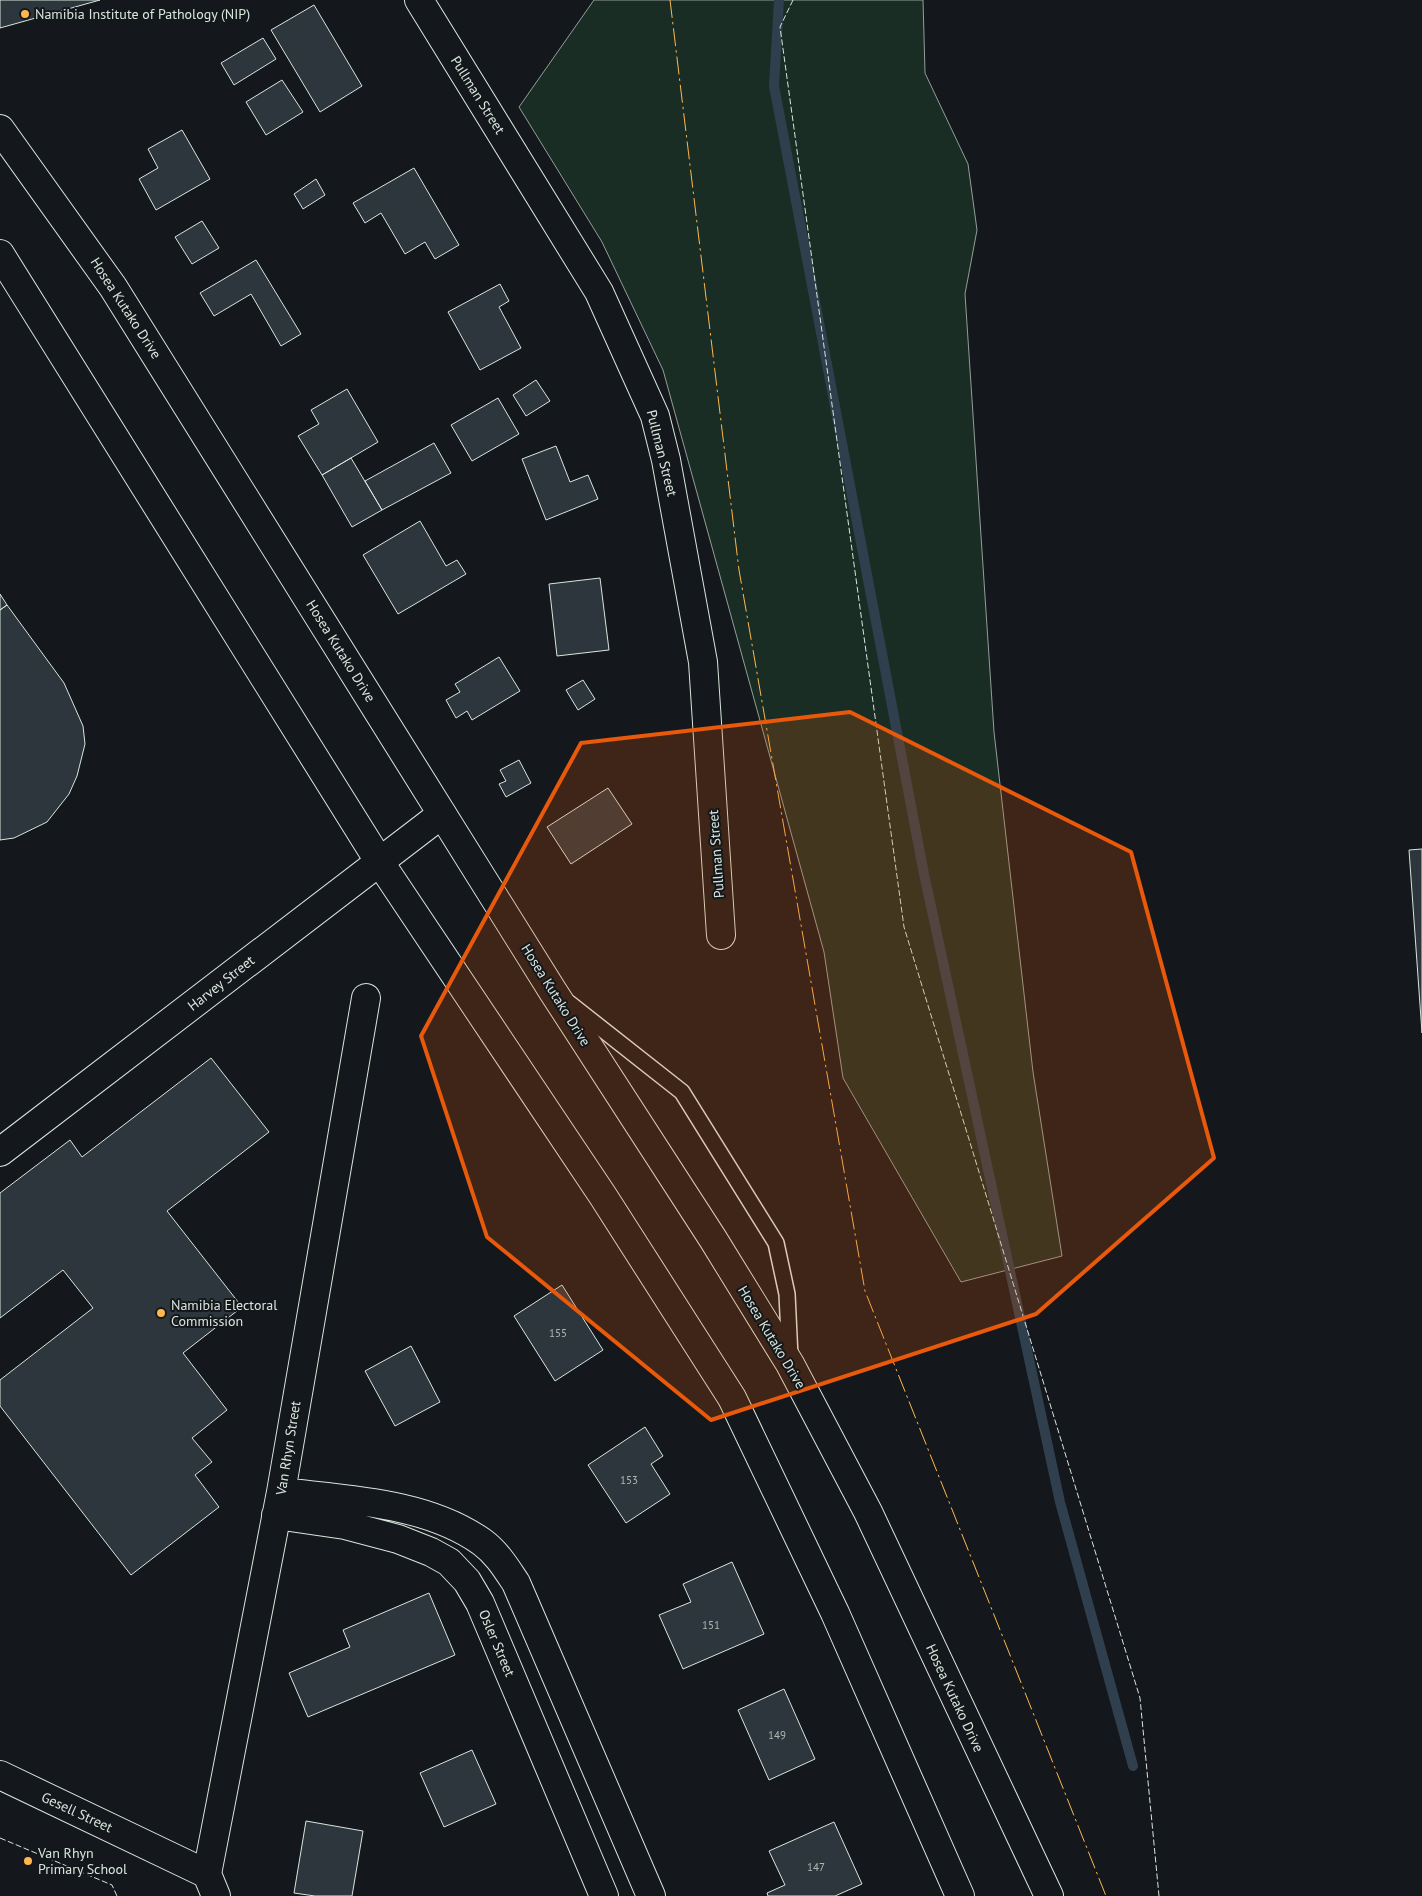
<svg xmlns="http://www.w3.org/2000/svg" width="1422" height="1896" font-family="'PT Sans',sans-serif">
	<style>
		.green { fill: #1a2d24; stroke: #939e99 }
		.lines { fill: none; stroke-linecap: round; stroke-linejoin: round }
		.stream { stroke: #2f3f4d; stroke-width: 10 }
		.building { fill: #2c363c; stroke: #d8e6dc }
		.service-casing { stroke: #d8e6dc; stroke-width: 18 }
		.minor-casing { stroke: #d8e6dc; stroke-width: 30 }
		.primary-casing { stroke: #d8e6dc; stroke-width: 30 }
		.service { stroke: #14181c; stroke-width: 15 }
		.minor { stroke: #14181c; stroke-width: 28 }
		.primary { stroke: #14181c; stroke-width: 28 }
		.fence { stroke: #d8e6dc; stroke-width: 1; stroke-dasharray: 6 2.5; stroke-linecap: butt }
		.power { stroke: #ffb74d; stroke-width: 1; stroke-dasharray: 18 4 2.5 4; stroke-linecap: butt }
		.marked { fill: #e8590c; fill-opacity: 0.2; stroke: #e8590c; stroke-width: 4; stroke-linejoin: round }
		.poi-dot { fill: #ffb74d; stroke: #14181c; stroke-width: 2 }
		.labels { text-anchor: middle; stroke-width: 4; stroke-linejoin: round; paint-order: stroke }
		.number-label { font-size: 11px; fill: #adbab4 }
		.poi-label { font-size: 14px; fill: #d8e6dc; stroke: #14181c; text-anchor: start }
		.street-label { font-size: 14px; fill: #d8e6dc; stroke: #14181c }
	</style>
	<rect width="100%" height="100%" fill="#14181c"/>
	<path class="green" d="M594,0H923L925,73L968,164L977,230L965,294L994,732L1033,1072L1062,1256L961,1282L843,1078L824,952L663,370L602,242L519,107Z"/>
	<g class="lines">
		<path class="stream" d="M779,0L774,86L924,874L1060,1502L1133,1766"/>
	</g>
	<path class="building" d="M0,0H100L0,28Z
		M314,5L362,86L320,112L271,30Z
		M263,38L276,59L234,85L221,63Z
		M282,80L303,112L266,135L246,102Z
		M182,130L210,179L156,210L139,179L158,168L148,149Z
		M414,168L459,245L435,259L425,242L405,254L381,213L365,223L353,203Z
		M316,179L325,195L303,209L294,194Z
		M202,221L219,248L192,264L175,237Z
		M256,260L301,334L281,346L251,294L214,316L200,293Z
		M500,284L509,301L499,307L521,348L480,370L448,312Z
		M536,380L550,401L526,416L513,395Z
		M347,389L378,442L322,475L298,436L319,424L311,410Z
		M498,398L519,434L472,461L451,425Z
		M434,443L451,473L382,510L365,481Z
		M556,446L570,482L588,475L598,499L546,520L522,459Z
		M351,458L382,510L352,527L322,475Z
		M420,521L446,566L457,560L466,574L398,614L363,555Z
		M600,578L609,650L557,656L549,584Z
		M0,594L7,605L0,610Z
		M7,605L64,683L83,726L85,744L77,776L69,794L47,822L14,838L0,840V610Z
		M499,657L520,691L472,720L467,711L456,718L446,700L460,692L455,684Z
		M583,680L595,699L578,710L566,690Z
		M519,760L531,783L506,797L499,784L506,781L500,770Z
		M608,788L632,824L571,864L547,827Z
		M1422,849V1033L1409,850Z
		M211,1058L269,1132L167,1211L242,1307L183,1353L227,1410L192,1438L212,1462L195,1475L219,1507L131,1575L0,1406V1380L93,1308L63,1270L0,1318V1193L70,1140L82,1157Z
		M562,1285L603,1350L555,1381L514,1316Z
		M411,1346L440,1402L395,1426L365,1371Z
		M645,1427L663,1456L651,1464L670,1494L626,1523L588,1465Z
		M732,1562L764,1634L683,1669L659,1615L691,1602L683,1584Z
		M429,1593L455,1655L308,1717L289,1673L350,1647L343,1630Z
		M784,1689L815,1759L769,1780L738,1710Z
		M472,1750L496,1804L444,1827L420,1773Z
		M306,1821L363,1831L352,1896H315L294,1893Z
		M834,1822L862,1884L835,1896H768L767,1893L785,1885L769,1851Z"/>
	<g class="lines">
		<defs>
			<path id="service" d="M569,1003L682,1092L776,1243L787,1294L790,1357"/>
			<path id="minor" d="M419,0L599,292L655,416L666,460L703,662L721,935
				M0,1152L442,814
				M281,1492C347,1500 426,1502 482,1542C497,1553 506,1568 516,1583L651,1896
				M276,1515L345,1525L398,1539L431,1552L449,1562L467,1581L480,1603L604,1896
				M0,1775L207,1874
				M216,1896L207,1874L281,1492L366,998"/>
			<path id="primary" d="M0,129L113,287L552,990L713,1239L790,1364L868,1512L1049,1896
				M0,254L379,861L603,1196L732,1398L835,1613L960,1896"/>
		</defs>
		<use href="#service" class="service-casing"/>
		<use href="#minor" class="minor-casing"/>
		<use href="#primary" class="primary-casing"/>
		<use href="#service" class="service"/>
		<use href="#minor" class="minor"/>
		<use href="#primary" class="primary"/>
		<path class="fence" d="M793,0L780,27L904,927L1140,1698L1159,1896
			M0,1838L112,1885L117,1896"/>
		<path class="power" d="M670,0L739,570L865,1291L1106,1896"/>
	</g>
	<path class="marked" d="M850,712L1131,852L1214,1158L1036,1314L711,1420L487,1237L421,1036L581,743Z"/>
	<g class="poi-dot">
		<circle cx="25" cy="14" r="5"/>
		<circle cx="161" cy="1313" r="5"/>
		<circle cx="28" cy="1861" r="5"/>
	</g>
	<g class="labels">
		<g class="number-label">
			<text x="558" y="1337">155</text>
			<text x="629" y="1484">153</text>
			<text x="711" y="1629">151</text>
			<text x="777" y="1739">149</text>
			<text x="816" y="1871">147</text>
		</g>
		<g class="poi-label">
			<text x="35" y="19">Namibia Institute of Pathology (NIP)</text>
			<text x="171" y="1310">Namibia Electoral<tspan x="171" dy="16">Commission</tspan></text>
			<text x="38" y="1858">Van Rhyn<tspan x="38" dy="16">Primary School</tspan></text>
		</g>
		<g class="street-label">
			<text transform="translate(478 95) rotate(58)" y="5">Pullman Street</text>
			<text transform="translate(126 308) rotate(57)" y="5">Hosea Kutako Drive</text>
			<text transform="translate(662 453) rotate(76)" y="5">Pullman Street</text>
			<text transform="translate(341 651) rotate(58)" y="5">Hosea Kutako Drive</text>
			<text transform="translate(716 854) rotate(-94)" y="5">Pullman Street</text>
			<text transform="translate(221 983) rotate(-38)" y="5">Harvey Street</text>
			<text transform="translate(556 995) rotate(58)" y="5">Hosea Kutako Drive</text>
			<text transform="translate(772 1337) rotate(59)" y="5">Hosea Kutako Drive</text>
			<text transform="translate(288 1448) rotate(-81)" y="5">Van Rhyn Street</text>
			<text transform="translate(497 1643) rotate(67)" y="5">Osler Street</text>
			<text transform="translate(955 1698) rotate(65)" y="5">Hosea Kutako Drive</text>
			<text transform="translate(77 1812) rotate(25)" y="5">Gesell Street</text>
		</g>
	</g>
</svg>
